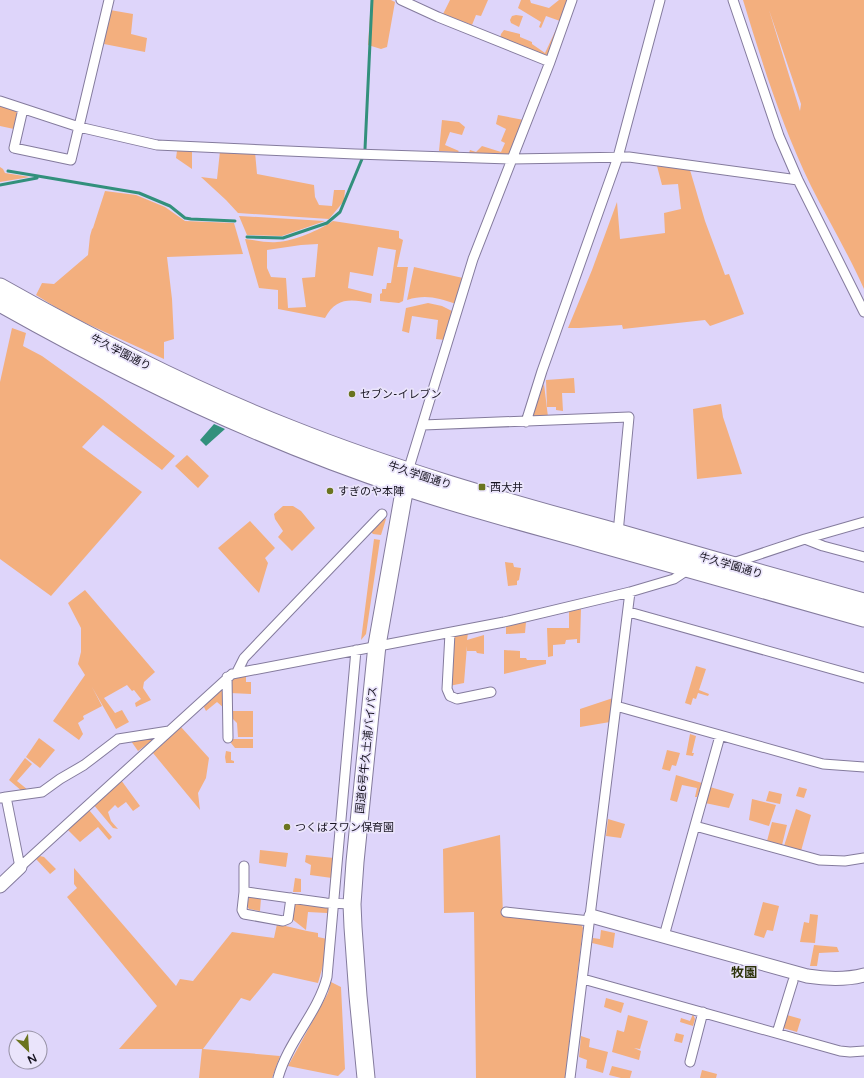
<svg xmlns="http://www.w3.org/2000/svg" width="864" height="1078" font-family="'Varela Round','Noto Sans JP',sans-serif">
	<style>
		.green { fill: #f3af7e; fill-rule: evenodd }
		.water { fill: #32907c }
		.lines { fill: none; stroke-linecap: round; stroke-linejoin: round }
		.stream { stroke: #32907c; stroke-width: 3 }
		.street-casing { stroke: #847b9d; stroke-width: 11 }
		.secondary-casing { stroke: #847b9d; stroke-width: 15 }
		.highway-casing { stroke: #847b9d; stroke-width: 19 }
		.street { stroke: #fff; stroke-width: 9 }
		.secondary { stroke: #fff; stroke-width: 13 }
		.highway { stroke: #fff; stroke-width: 17 }
		.poi-dot { fill: #6a741f; stroke: #eae4fb; stroke-width: 1.5 }
		.labels { text-anchor: middle; stroke-width: 3.5; stroke-linejoin: round; paint-order: stroke }
		.street-label { font-size: 11px; fill: #181521; stroke: #eae4fb }
		.poi-label { font-size: 11px; fill: #181521; stroke: #eae4fb; text-anchor: start }
		.quarter-label { font-size: 13px; font-weight: bold; fill: #2d330a; stroke: #eae4fb }
	</style>
	<rect width="100%" height="100%" fill="#ded5fa"/>
	<path class="green" d="M371,0H391L395,2L387,47L381,49L368,45Z
		M450,0H488L481,16L476,15L472,25L443,14Z
		M521,0H530L531,3L549,8L559,0H569L548,57L500,39L501,34L504,30L520,34V37L532,42V44L545,53L560,21L546,16L541,28L539,27L541,22L518,8Z
		M743,0H864V289C848,253 828,220 811,186C782,126 762,63 743,0ZM769,10L801,104L800,111Z
		M110,10L133,14L131,34L147,38L145,52L104,44Z
		M516,15L523,16L519,27L511,23L510,20L512,16Z
		M0,105L17,112L14,129L0,126Z
		M498,115L524,120L509,156L469,153L470,150L476,152L482,146L501,152L505,143L501,141L506,129L496,124Z
		M442,120L459,122L465,127L462,135L450,132L445,145L459,151L458,152L439,151Z
		M177,151H192V169L176,158Z
		M220,151L255,152L257,174L314,185L315,197L319,205L332,206L334,190H345L344,201L329,219L238,213L226,200L201,177L217,179Z
		M657,166L690,170L705,221L725,275L729,274L744,314L710,326L705,320L623,329L622,325L579,328H568L592,270L617,202L620,239L665,233L664,213L681,209L678,184L662,185Z
		M0,167L3,169L5,173L30,177L0,182Z
		M105,191L136,195L165,207L185,221L234,223L243,254L167,257L172,299L174,339L164,342V359L70,316L36,295L42,283L54,284L88,255L90,236L92,229L93,228Z
		M239,216L325,221L282,236L247,235Z
		M333,221L399,231V238L403,240L397,267H408L403,301L399,303L380,301V294L382,293V289H386L387,283H391L396,250L378,247L373,276L350,272L348,288L372,294L371,303C351,299 336,297 325,318L278,309V290L259,288L245,239C256,240 267,243 277,242C295,241 319,230 333,221ZM318,244L315,277L302,278L306,307L288,308L286,278L271,277L267,268V250L301,245Z
		M414,267L463,278L456,304C438,298 426,294 407,300Z
		M428,303L442,306L452,311L445,340L436,339L438,320L412,316L409,333L402,331L406,308Z
		M12,328L26,333L23,346L42,356L102,399L175,456L162,470L103,425L82,447L142,492L51,596L0,559V382Z
		M574,378L575,393H562L563,411L556,410V407H547L546,380Z
		M544,384L548,417L535,418L532,415Z
		M721,404L723,417L742,474L697,479L693,409Z
		M187,455L209,476L198,488L175,466Z
		M283,506H293L301,511L315,528L292,551L278,537L283,531L275,519L274,514Z
		M384,518L386,519L381,535L373,534L371,532Z
		M250,521L275,548L265,558L268,563L259,593L218,548Z
		M374,539L380,540L366,634L361,640Z
		M505,562L513,563L514,567L521,568L519,580L517,581V585L508,586Z
		M85,590L155,672L144,682L143,688L151,700L136,707L135,703L141,699L134,690L132,691L127,685L104,698L115,713L122,710L129,722L116,729L92,687L102,706L83,716L84,719L78,723L83,734L79,740L53,721L85,675L78,664L81,652V628L68,603Z
		M581,609L580,643H577V639L566,640L565,644L553,645V656L548,657L547,628H569V611Z
		M526,622L525,633L506,634V624Z
		M468,633L467,640L484,635V654L477,653L476,651H467V646L464,683L449,686L452,641L456,635Z
		M504,650L520,651V658H526L527,660H546V664L504,674Z
		M696,666L706,669L699,690L709,694L708,696L698,693L696,699L693,698L691,705L685,703Z
		M246,676V682H251V694L230,693L229,679Z
		M224,686V708L217,702L206,711L203,705Z
		M613,698L610,722L580,727V709Z
		M231,711H253V737H238L237,723L232,718Z
		M181,727L209,758L206,778L198,793L200,810L153,753Z
		M690,734L696,736L692,753H694L693,756L686,755Z
		M158,736L138,751L131,741Z
		M39,738L55,750L40,768L26,757Z
		M232,739H253V748H235L231,743Z
		M667,750L680,753L676,766L672,765L670,771L662,769Z
		M226,751L231,752V760L234,761V763H226L225,757Z
		M25,758L32,764L17,781L28,790L23,792L9,780Z
		M676,775L702,783L697,797H695L697,788L682,785L677,802L670,800Z
		M121,780L140,806L133,811L126,802L118,808L115,805L108,812L111,821L118,829L113,828L93,804Z
		M710,787L734,794L729,808L705,803Z
		M799,787L807,789L804,798L796,796Z
		M769,791L782,794L780,804L766,801Z
		M752,799L776,805L769,826L749,820Z
		M796,809L811,815L801,851L784,846Z
		M89,810L112,837L109,840L98,827L80,842L68,830Z
		M608,819L625,824L621,838L606,836Z
		M772,822L787,825L782,845L767,841Z
		M500,835L503,914L581,924L583,928L565,1078H476L474,912L444,913L443,849Z
		M260,850L288,853L286,867L259,863Z
		M306,855L334,858L332,878L310,875L311,865L305,862Z
		M40,856L44,857L56,869L50,874L36,859Z
		M74,868L176,986L180,979L193,981L232,932L274,938L277,924L307,931L318,933V937L327,939L324,962L318,983L273,973L250,1001L241,998L203,1049L280,1056L272,1078H199L202,1049H119L157,1006L67,897L77,888L74,884Z
		M295,878L301,879V892H293Z
		M249,897L261,898L260,911L249,909L247,906Z
		M763,902L779,906L773,931L767,930L764,938L754,935Z
		M295,903L330,908L329,918H327V913L308,912L306,930L292,919Z
		M810,914L818,915L815,943L800,942L804,922L809,923Z
		M601,930L615,933L613,948L592,943L593,938L600,939Z
		M814,945L837,947L839,952L819,953L817,966H810Z
		M331,982L341,987L345,1069L338,1076L288,1066L328,993Z
		M606,998L624,1003L621,1013L604,1007Z
		M693,1014L695,1019L693,1026L680,1022L681,1018L690,1021Z
		M628,1015L648,1021L640,1049L634,1048L641,1051L639,1060L612,1052L617,1030L624,1032Z
		M787,1015L801,1019L797,1032L783,1028Z
		M676,1033L684,1035L682,1043L674,1041Z
		M581,1036L590,1039L589,1047L608,1052L603,1073L586,1068L587,1060L579,1057Z
		M612,1066L632,1071L630,1078H621L609,1075Z
		M702,1070L717,1074L716,1078H700Z"/>
	<path class="water" d="M214,424L225,429L206,446L200,440Z"/>
	<g class="lines">
		<path class="stream" d="M365,149L372,0
			M8,171L139,193L170,206L185,218L191,219L235,221
			M0,185L37,178
			M247,237L283,238L327,223L340,212L362,159"/>
		<defs>
			<path id="street" d="M401,0L438,17L550,62
				M733,0L779,136L798,180L864,312
				M0,101L79,127L157,145L355,154L512,159L629,157L798,180
				M23,109L14,148L71,160L109,0
				M526,422L542,371L618,157L660,0
				M423,425L629,417L618,533
				M408,471L473,259L550,62L572,0
				M805,539L823,546L864,557
				M733,563L805,539L864,522
				M629,612L864,678
				M450,633L447,689L450,696L457,699L491,692
				M237,672L244,658L382,514
				M227,677L228,738
				M616,706L823,764L864,767
				M6,797L42,792L60,779L84,765L118,739L169,731
				M1,798L6,797L20,867
				M695,826L819,860L845,861L864,858
				M20,867L232,674L504,622L630,592L674,579L689,569
				M244,892V866
				M291,898L288,919L283,921L244,914L242,910L244,892H247L326,903L352,904
				M506,912L590,921
				M664,936L720,736
				M583,979L840,1051L850,1052L864,1051
				M777,1033L793,981
				M690,1062L703,1012
				M278,1078C288,1041 318,1013 327,977L356,650
				M570,1078L630,592"/>
			<path id="secondary" d="M0,886L20,867
				M591,916L807,976C826,979 845,980 864,975"/>
			<path id="highway" d="M0,287C94,340 191,390 291,429C394,470 499,500 605,529C691,554 778,578 864,602
				M0,303C129,376 263,440 405,487C465,507 526,523 587,540C679,566 772,592 864,618
				M366,1078L358,996L353,927L352,904L355,862L377,645L407,475"/>
		</defs>
		<use href="#street" class="street-casing"/>
		<use href="#secondary" class="secondary-casing"/>
		<use href="#highway" class="highway-casing"/>
		<use href="#street" class="street"/>
		<use href="#secondary" class="secondary"/>
		<use href="#highway" class="highway"/>
	</g>
	<g class="poi-dot">
		<circle cx="352" cy="394" r="4"/>
		<rect x="478" y="483" width="8" height="8" rx="2"/>
		<circle cx="330" cy="491" r="4"/>
		<circle cx="287" cy="827" r="4"/>
	</g>
	<g class="labels">
		<g class="street-label">
			<text transform="translate(121 352) rotate(27)" y="4">牛久学園通り</text>
			<text transform="translate(420 475) rotate(18)" y="4">牛久学園通り</text>
			<text transform="translate(731 565) rotate(16)" y="4">牛久学園通り</text>
			<text transform="translate(366 750) rotate(-84)" y="4">国道6号牛久土浦バイパス</text>
		</g>
		<g class="poi-label">
			<text x="360" y="398">セブン-イレブン</text>
			<text x="490" y="491">西大井</text>
			<text x="338" y="495">すぎのや本陣</text>
			<text x="295" y="831">つくばスワン保育園</text>
		</g>
		<g class="quarter-label">
			<text x="744" y="977">牧園</text>
		</g>
	</g>
	<g transform="translate(28 1050) rotate(155)"><circle r="19" fill="#eae4fb" stroke="#9691a4"/>
	<path d="M0-3L7 15L0 10L-7 15Z" fill="#6a741f"/>
	<text y="-6" font-size="11" font-weight="bold" text-anchor="middle" fill="#181521">N</text>
	</g>
</svg>
